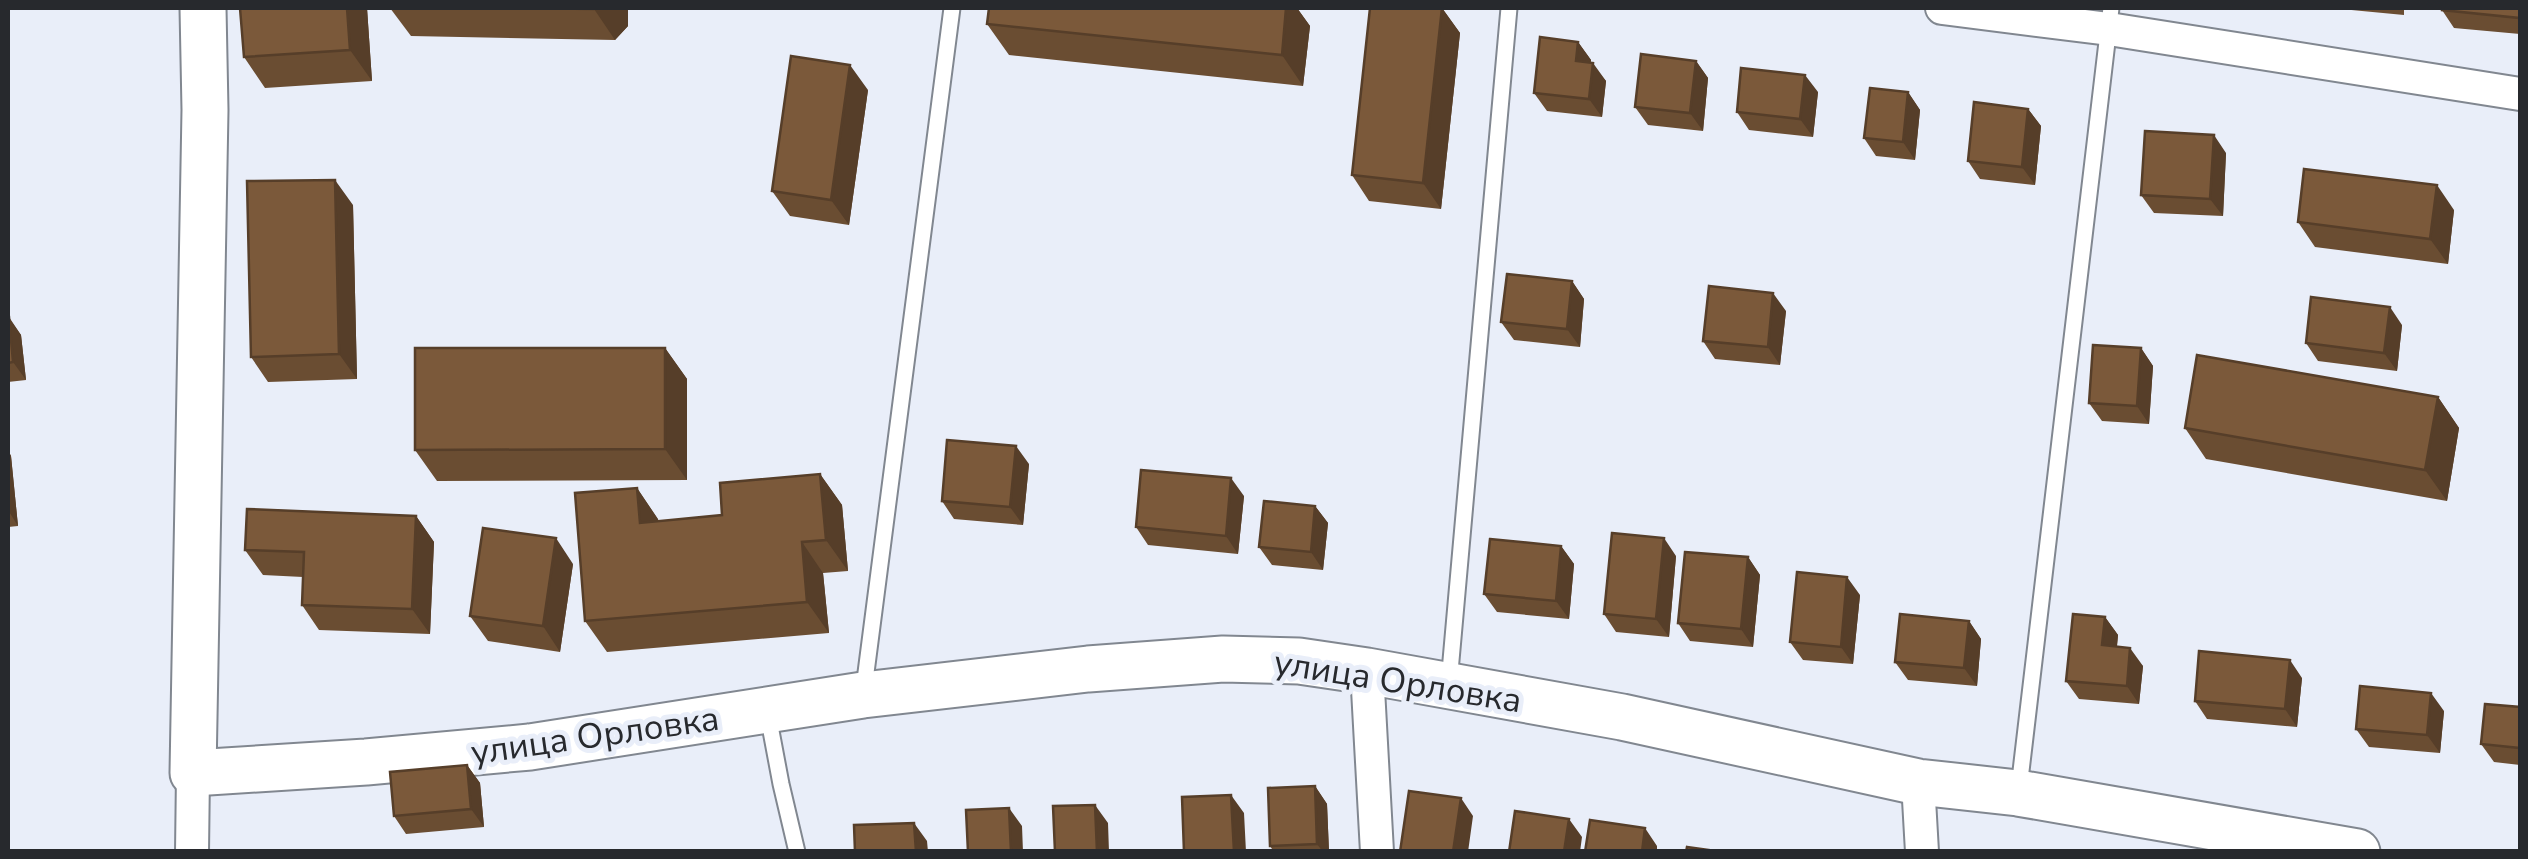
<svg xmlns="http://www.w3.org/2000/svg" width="2528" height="859" font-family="'Nunito Sans',sans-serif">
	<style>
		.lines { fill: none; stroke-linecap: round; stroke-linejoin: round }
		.lane-casing { stroke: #818790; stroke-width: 19 }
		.street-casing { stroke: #818790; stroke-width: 36 }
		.secondary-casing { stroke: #818790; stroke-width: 49 }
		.lane { stroke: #fff; stroke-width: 15 }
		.street { stroke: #fff; stroke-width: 32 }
		.secondary { stroke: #fff; stroke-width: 45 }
		.wall { fill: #6a4d32 }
		.shaded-wall { fill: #563e29 }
		.building { fill: #7b593a; stroke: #563e29; stroke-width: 2.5 }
		.labels { text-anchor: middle; stroke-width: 10; stroke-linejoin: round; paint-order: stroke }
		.street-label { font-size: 35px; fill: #27292d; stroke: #e9eef9 }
	</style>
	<rect width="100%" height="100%" fill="#e9eef9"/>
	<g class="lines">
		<defs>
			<path id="lane" d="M1449,683L1509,8
				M864,688L952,8
				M768,715L781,784L797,852
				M2019,788L2111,8"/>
			<path id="street" d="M1942,8L2109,29L2520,94
				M1367,671L1377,852
				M1918,782L1922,852
				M192,852L193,773"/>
			<path id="secondary" d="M203,8L205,110L193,773L366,762L530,747L863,695L1088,669L1223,659L1299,661L1367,671L1622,717L1918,782L2018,793L2357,852"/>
		</defs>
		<use href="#lane" class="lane-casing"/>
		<use href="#street" class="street-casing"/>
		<use href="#secondary" class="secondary-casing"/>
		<use href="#lane" class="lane"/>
		<use href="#street" class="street"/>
		<use href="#secondary" class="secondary"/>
	</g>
	<path class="wall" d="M240,8H367L372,81L265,88L244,57Z
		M390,8H627L628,26L615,40L411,36Z
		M989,8H1297L1310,26L1303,86L1009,55L987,24Z
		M1442,8L1460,33L1441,209L1369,201L1352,175Z
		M2340,8H2404V15L2341,9Z
		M2520,8V34L2454,28L2442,10Z
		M1578,42L1591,60L1590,63L1606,81L1602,117L1547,111L1534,93Z
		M1696,61L1708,78L1703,131L1648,125L1635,107Z
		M868,90L849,225L790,216L772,191Z
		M1818,92L1813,137L1749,130L1737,112Z
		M1908,92L1920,110L1915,160L1876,156L1864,138Z
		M2028,109L2041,126L2035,185L1980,179L1968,161Z
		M2226,153L2223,216L2154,213L2141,195Z
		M353,205L357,379L268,382L251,357Z
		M2454,210L2448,264L2315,247L2298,222Z
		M1572,281L1584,299L1580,347L1514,340L1501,322Z
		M1786,311L1780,365L1715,359L1703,341Z
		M8,317L21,335L26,380L8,382Z
		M2402,325L2397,371L2318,361L2306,343Z
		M665,348L687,379V480L437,481L415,450Z
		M2141,348L2153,366L2149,424L2102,421L2089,403Z
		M2438,397L2459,428L2447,501L2206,459L2185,428Z
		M8,450L11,456L18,526L8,527Z
		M1029,464L1023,525L954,519L942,501Z
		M820,474L842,505L848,571L823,573L829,633L607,652L585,621L637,488L659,521L722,515Z
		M1244,496L1238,554L1148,545L1136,527Z
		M1315,506L1328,523L1323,570L1272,565L1259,547Z
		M416,516L434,542L430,634L319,630L302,605L303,577L263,575L245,550Z
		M1561,546L1574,564L1569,619L1497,612L1484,594Z
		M1676,556L1669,637L1616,632L1604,614Z
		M1748,557L1760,575L1753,647L1690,641L1678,623Z
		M573,564L560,652L488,641L470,616Z
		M1860,595L1853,664L1803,660L1790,642Z
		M2105,617L2118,635L2117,647L2143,666L2139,704L2079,699L2066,681Z
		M1969,621L1981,639L1977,686L1908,680L1895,662Z
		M2302,678L2297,727L2207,719L2195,701Z
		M2520,707V765L2494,762L2481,744Z
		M2444,711L2440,753L2369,747L2356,729Z
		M467,765L480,783L484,827L406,834L394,816Z
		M1315,786L1327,804L1329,852H1274L1270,846Z"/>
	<path class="shaded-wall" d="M347,8H367L372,81L350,50Z
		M595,8L628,9V26L615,40L594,9Z
		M1282,8H1297L1310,26L1303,86L1282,55Z
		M1442,8L1460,33L1441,209L1423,183Z
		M1578,42L1591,60L1589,79L1576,61Z
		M1696,61L1708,78L1703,131L1690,113Z
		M1593,63L1606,81L1602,117L1589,99Z
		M850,65L868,90L849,225L831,200Z
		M1805,75L1818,92L1813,137L1800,119Z
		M1908,92L1920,110L1915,160L1903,142Z
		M2028,109L2041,126L2035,185L2022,167Z
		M2214,135L2226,153L2223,216L2210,199Z
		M335,180L353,205L357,379L339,354Z
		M2437,185L2454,210L2448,264L2430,239Z
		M1572,281L1584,299L1580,347L1567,329Z
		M1773,293L1786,311L1780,365L1768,347Z
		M2390,307L2402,325L2397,371L2384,353Z
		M9,317L21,335L26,380L13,362Z
		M665,348L687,379V480L665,449Z
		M2141,348L2153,366L2149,424L2137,406Z
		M2438,397L2459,428L2447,501L2425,470Z
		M1016,446L1029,464L1023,525L1010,507Z
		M8,450L11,456L18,526L8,510Z
		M820,474L842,505L848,571L826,540Z
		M1231,478L1244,496L1238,554L1226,536Z
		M637,488L658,519L661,554L640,523Z
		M1315,506L1328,523L1323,570L1311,552Z
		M416,516L434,542L430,634L412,609Z
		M556,538L573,564L560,652L543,626Z
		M1664,538L1676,556L1669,637L1656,619Z
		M802,542L823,573L829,633L807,602Z
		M1561,546L1574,564L1569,619L1556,601Z
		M1748,557L1760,575L1753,647L1741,629Z
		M1847,577L1860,595L1853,664L1841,647Z
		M2105,617L2118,635L2115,663L2102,645Z
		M1969,621L1981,639L1977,686L1964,668Z
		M2130,648L2143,666L2139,704L2127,686Z
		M2290,660L2302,678L2297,727L2285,709Z
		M2431,693L2444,711L2440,753L2427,735Z
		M467,765L480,783L484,827L471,809Z
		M1315,786L1327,804L1329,852H1323L1317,844Z
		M1231,795L1244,813L1246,852H1234Z
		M1461,798L1473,816L1468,852H1453Z
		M1095,805L1108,823L1109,852H1097Z
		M1009,808L1022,826L1023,852H1011Z
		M1569,819L1582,837L1580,852H1564Z
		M914,823L927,841L928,852H916Z
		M1645,828L1657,846V852H1642Z"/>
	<path class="building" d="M240,8H347L350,50L244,57Z
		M511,8H595L594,9Z
		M989,8H1286L1282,55L987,24Z
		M1370,8H1442L1423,183L1352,175Z
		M2442,8H2520V18L2442,10Z
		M1540,37L1578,42L1576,61L1593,63L1589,99L1534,93Z
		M1641,54L1696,61L1690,113L1635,107Z
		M791,56L850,65L831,200L772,191Z
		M1741,68L1805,75L1800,119L1737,112Z
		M1870,88L1908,92L1903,142L1864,138Z
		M1974,102L2028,109L2022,167L1968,161Z
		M2145,131L2214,135L2210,199L2141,195Z
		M2304,169L2437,185L2430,239L2298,222Z
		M335,180L339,354L251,357L247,181Z
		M1507,274L1572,281L1567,329L1501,322Z
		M1709,286L1773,293L1768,347L1703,341Z
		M2311,297L2390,307L2384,353L2306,343Z
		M8,317H9L13,362L8,363Z
		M2093,345L2141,348L2137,406L2089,403Z
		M415,348H665V449L415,450Z
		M2197,355L2438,397L2425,470L2185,428Z
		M947,440L1016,446L1010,507L942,501Z
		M1141,470L1231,478L1226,536L1136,527Z
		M820,474L826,540L802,542L807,602L585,621L575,493L637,488L640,523L722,515L720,483Z
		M1264,501L1315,506L1311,552L1259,547Z
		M247,509L416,516L412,609L302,605L304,552L245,550Z
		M483,528L556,538L543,626L470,616Z
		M1612,533L1664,538L1656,619L1604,614Z
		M1490,539L1561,546L1556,601L1484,594Z
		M1685,552L1748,557L1741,629L1678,623Z
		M1797,572L1847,577L1841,647L1790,642Z
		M1900,614L1969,621L1964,668L1895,662Z
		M2073,614L2105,617L2102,645L2130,648L2127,686L2066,681Z
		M2199,651L2290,660L2285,709L2195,701Z
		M2360,686L2431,693L2427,735L2356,729Z
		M2485,704L2520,707V748L2481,744Z
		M467,765L471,809L394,816L390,772Z
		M1315,786L1317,844L1270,846L1268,788Z
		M1409,791L1461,798L1453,852H1400Z
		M1231,795L1234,852H1184L1182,797Z
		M1095,805L1097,852H1055L1053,806Z
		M1009,808L1011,852H968L966,810Z
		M1515,811L1569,819L1564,852H1509Z
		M1590,820L1645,828L1642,852H1585Z
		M914,823L916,852H855L854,825Z
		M1687,847L1723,852H1686Z"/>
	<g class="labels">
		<g class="street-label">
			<text transform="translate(1398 681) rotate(9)" y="12">улица Орловка</text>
			<text transform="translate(595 735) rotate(-8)" y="12">улица Орловка</text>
		</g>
	</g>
	<rect width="2528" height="859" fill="none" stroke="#27292d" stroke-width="20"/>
</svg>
